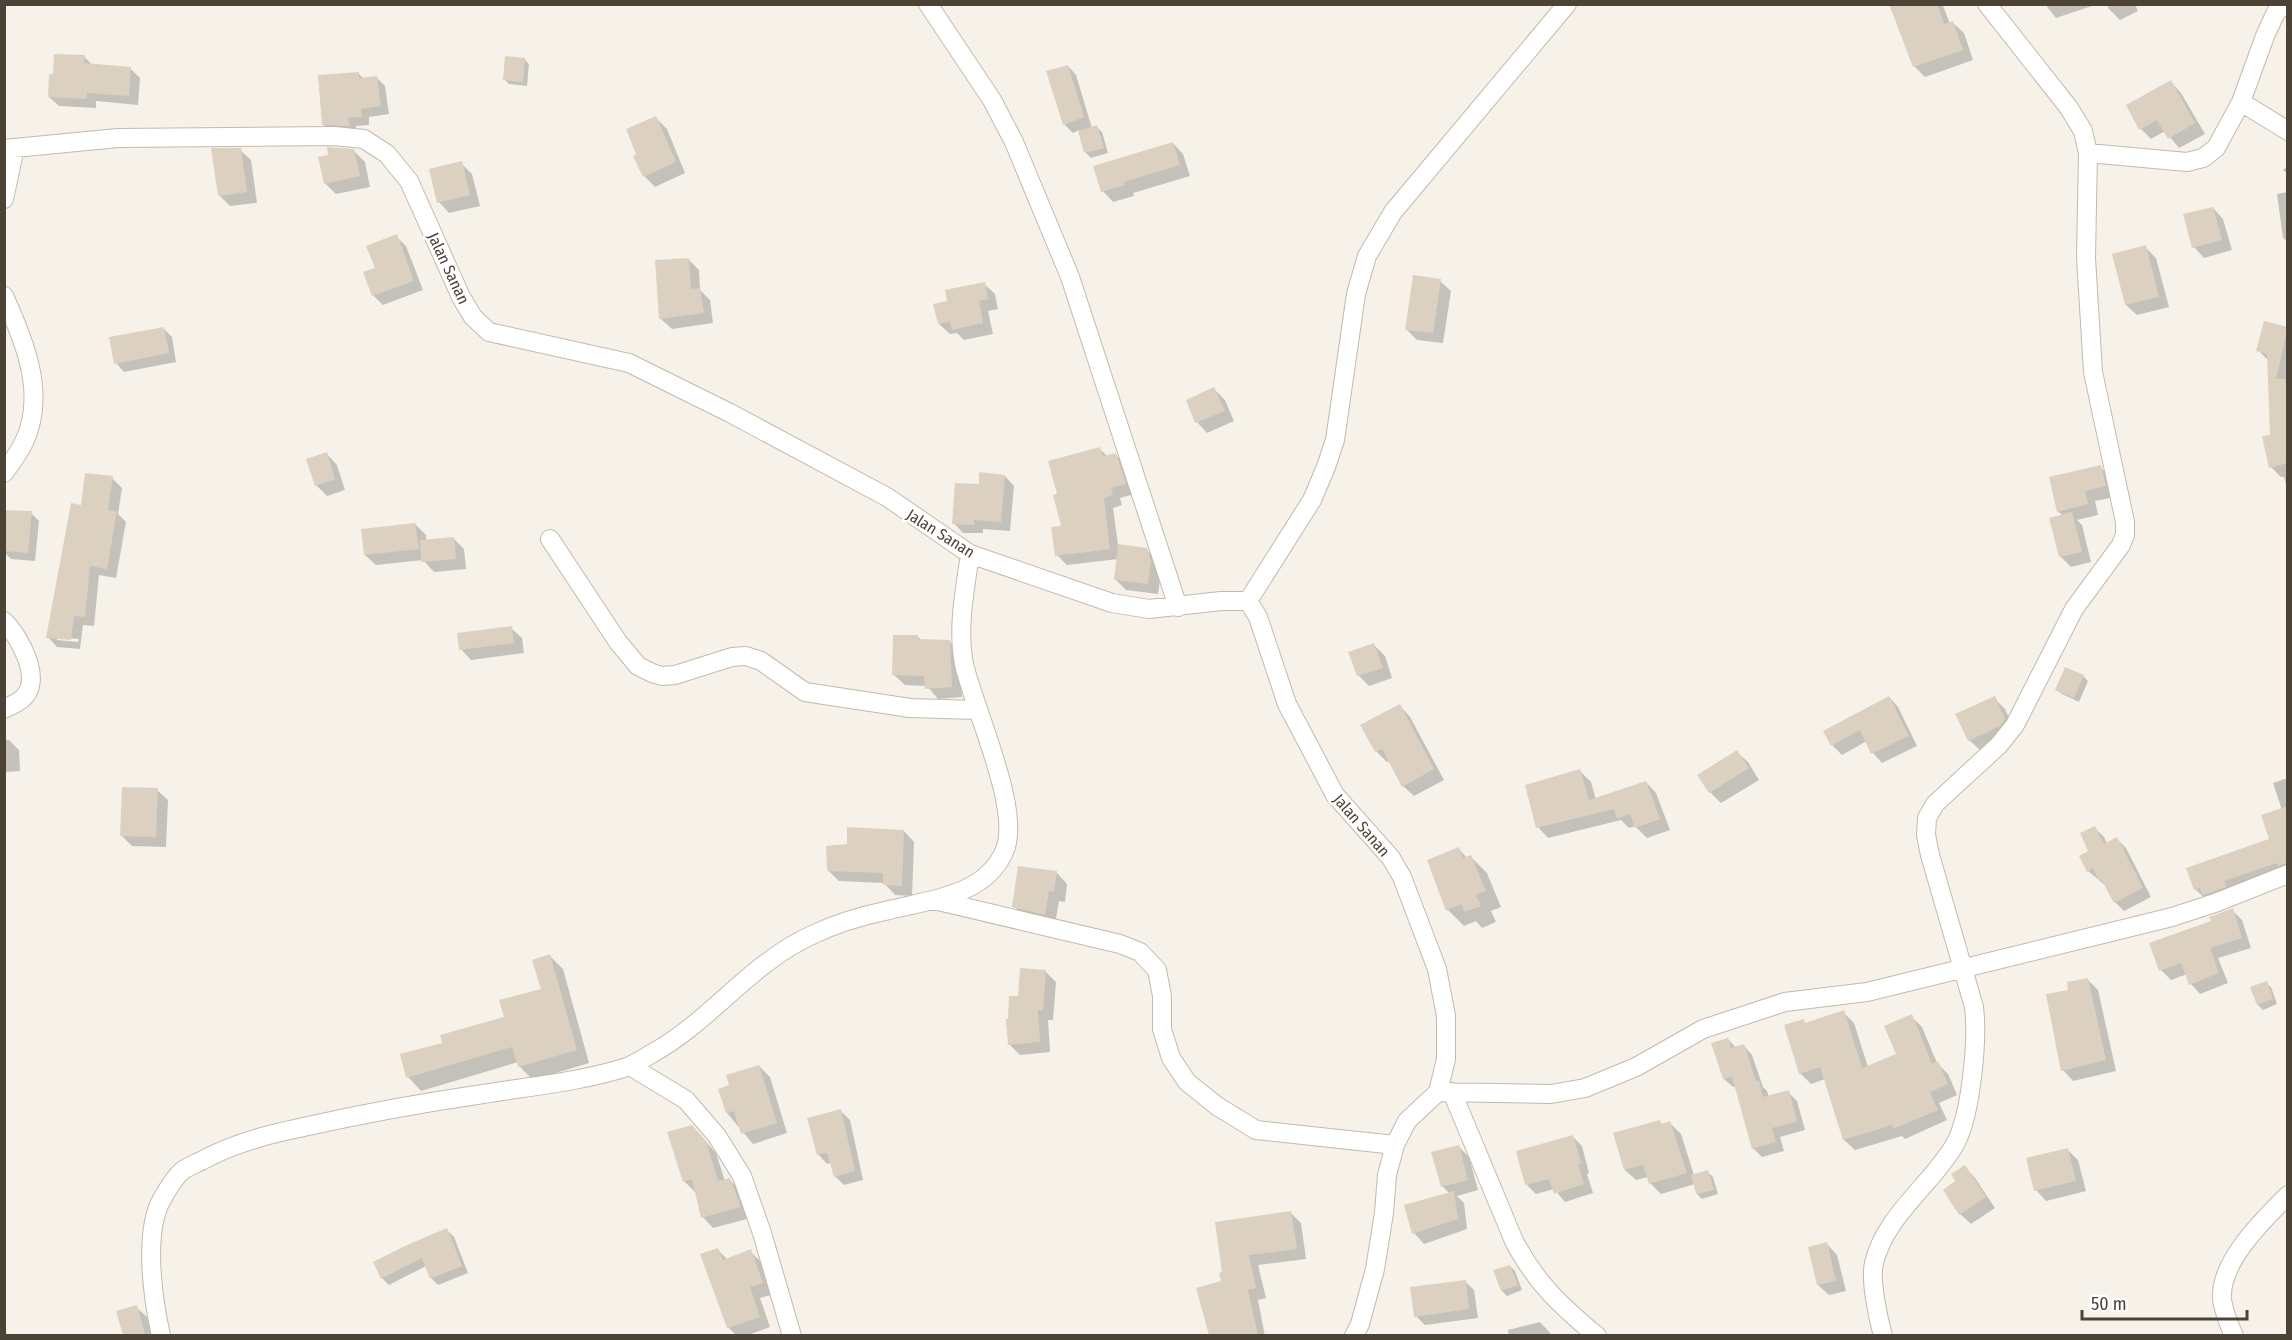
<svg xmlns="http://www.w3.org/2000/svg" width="2292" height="1340" font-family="'Fira Sans Condensed',sans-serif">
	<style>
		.shadow { fill: #0003; fill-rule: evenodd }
		.building { fill: #dcd1c0 }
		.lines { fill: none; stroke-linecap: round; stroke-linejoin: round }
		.street-casing { stroke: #c3baab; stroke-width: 20 }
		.street { stroke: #fff; stroke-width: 18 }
		.labels { text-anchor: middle; stroke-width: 5; stroke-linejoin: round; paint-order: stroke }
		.street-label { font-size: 16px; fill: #4b4336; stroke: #fff }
	</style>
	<rect width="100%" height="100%" fill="#f6f2e9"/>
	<path class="shadow" d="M1891,4H1941L1944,8L1950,24L1953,23L1964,33L1973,60L1925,77L1914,66Z
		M2045,4H2092V6L2056,18Z
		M2107,4H2135L2138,11L2120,20L2109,9Z
		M84,56L93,66L131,69L140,78L138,105L96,101V108L59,106L49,97L55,75Z
		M524,59L529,64L527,86L509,84L504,79Z
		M1068,66L1076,75L1092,128L1097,127L1102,132L1108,153L1091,158L1086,153L1079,130L1073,133L1064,124Z
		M358,73L364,79L377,78L385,86L389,114L369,117V125L356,126L357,134L332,133L323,124Z
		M2171,82L2181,93L2205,134L2179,148L2165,131L2151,139L2141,129Z
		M656,118L667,129L685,173L655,187L645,177L635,157Z
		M1173,143L1183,154L1190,176L1133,193L1134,196L1113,202L1103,191Z
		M240,150L251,160L257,203L230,206L219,195Z
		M354,151L365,162L370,187L336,194L325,183Z
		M461,163L472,174L480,206L449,213L439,202Z
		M2288,166V174L2283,170Z
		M2288,192V242L2283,238L2277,194Z
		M2213,208L2223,219L2232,250L2204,258L2194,247Z
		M396,236L406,246L423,290L383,305L373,295Z
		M2145,247L2156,258L2169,307L2137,315L2126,305L2114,255Z
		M688,259L699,270L700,290L710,300L713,323L672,329L661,319Z
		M1440,281L1451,291L1443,343L1417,340L1406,329Z
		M984,284L995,294L998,309L988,311L993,334L964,340L957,333L950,334L939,324L949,302Z
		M163,328L172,337L176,362L124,372L116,363Z
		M2288,328V492L2284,477H2281L2271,467L2272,436L2268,360L2258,350Z
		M1214,389L1225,400L1234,421L1207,433L1197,422Z
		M1100,449L1107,456L1115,454L1125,464L1135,494L1120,498L1122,505L1113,508L1118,545L1146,549L1157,560L1161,573L1158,594L1126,590L1115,579L1118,559L1067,565L1057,555L1063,527L1059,495Z
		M327,454L337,465L345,490L327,496L316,485Z
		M2100,467L2111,478L2115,497L2095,501L2098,515L2077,520L2082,525L2091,562L2071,567L2060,556L2063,516L2058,511Z
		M1005,476L1014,486L1010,531L983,529V533H963L954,523L980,485Z
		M112,478L122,488L118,514L126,522L116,578L99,575L94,626L83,625L80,649L57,647L48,637L82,507ZM57,637L79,639L78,642L57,640Z
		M4,512L31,513L39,521L35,561L11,559L4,552Z
		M415,524L426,535V541L453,538L464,549L466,569L434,572L423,560L376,565L365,555Z
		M511,628L522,638L524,653L471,660L461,649Z
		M918,637L922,641L950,642L960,652L962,697L938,699L927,686L905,685L894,675Z
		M1374,645L1385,656L1392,678L1369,686L1358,675Z
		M2083,676L2088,681L2079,702L2062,694L2057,690Z
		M1889,697L1898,707L1917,746L1882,763L1873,753L1867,741L1842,755L1832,745Z
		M1994,698L2005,709L2015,731L2011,736L1980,750L1969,740Z
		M1400,706L1410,717L1444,780L1414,796L1403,786L1390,761L1387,762L1376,751L1363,726Z
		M4,740H9L19,750L20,771L4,772Z
		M1737,752L1748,762L1759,780L1721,803L1710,792L1699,775Z
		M1580,771L1591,782L1596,800L1646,782L1656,793L1670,830L1647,838L1635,826L1629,828L1621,820L1548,838L1538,827Z
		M2288,778V877L2209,902L2195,889L2271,840L2282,810L2273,783Z
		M157,790L168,800L166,847L132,846L122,836Z
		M2095,828L2104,837L2107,844L2117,839L2126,848L2151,897L2124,911L2115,902L2106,886L2088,871Z
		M904,831L914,842L912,896L895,895L884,883L839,881L828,870L848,846Z
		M1459,849L1467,858L1470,856L1487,873L1501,907L1491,911L1496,922L1482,928L1476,921L1464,926L1448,910Z
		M1057,873L1067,884L1065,902L1059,901L1055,924L1025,917L1014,906Z
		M2232,910L2242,920L2251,948L2218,958L2228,983L2200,994L2191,984L2187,974L2171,980L2161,970L2151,944L2213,921Z
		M550,956L563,969L589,1063L533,1080L519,1066L518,1062L421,1091L408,1077L506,1018L543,990Z
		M1045,971L1056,982L1053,1020H1048L1050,1052L1020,1055L1009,1044L1019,998Z
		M2087,979L2098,990L2116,1071L2073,1081L2063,1070L2070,991Z
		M2266,983L2271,987L2277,1004L2263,1010L2258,1005L2252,988Z
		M1843,1012L1854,1023L1868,1067L1898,1055L1911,1016L1922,1027L1937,1063L1948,1074L1957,1095L1939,1103L1947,1120L1905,1139L1902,1136L1855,1150L1844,1140L1825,1079L1811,1084L1800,1073L1803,1021L1806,1024Z
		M1728,1039L1736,1048L1744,1046L1752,1055L1763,1087L1767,1091L1769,1097L1788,1092L1797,1101L1805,1130L1780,1137L1784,1151L1762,1157L1753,1148L1736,1086L1733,1087L1724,1079Z
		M759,1066L770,1077L787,1133L753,1144L727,1113L731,1086Z
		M841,1111L850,1120L863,1180L844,1185L835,1176L832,1162L827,1164L818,1154Z
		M1659,1121L1663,1125L1670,1123L1681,1134L1694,1175L1708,1172L1713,1177L1718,1194L1702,1199L1697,1194L1695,1184L1661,1194L1650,1183L1648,1177L1636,1180L1625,1170Z
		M692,1126L716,1153L725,1181L729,1179L740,1190L751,1218L713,1228L703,1217L696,1191L695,1192L684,1181Z
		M1573,1137L1582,1146L1589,1173L1587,1174L1593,1193L1565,1202L1554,1189L1536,1194L1527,1185Z
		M1458,1146L1469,1157L1478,1190L1457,1196L1464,1203L1467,1229L1424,1244L1414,1233L1450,1194L1442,1186Z
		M2068,1150L2078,1160L2086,1191L2046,1201L2036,1190Z
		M1965,1167L1975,1178L1995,1208L1971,1224L1960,1214L1957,1182Z
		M1291,1213L1301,1223L1306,1259L1258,1265L1266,1298L1258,1300L1265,1336H1223L1220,1320L1223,1282L1221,1274Z
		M447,1230L454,1237L468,1273L438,1285L431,1278L426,1266L389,1285L382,1278Z
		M1827,1244L1837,1255L1846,1291L1829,1295L1818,1285Z
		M718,1250L728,1260L750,1251L761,1262L773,1294L760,1298L770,1327L745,1336H737L728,1327Z
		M1510,1266L1515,1271L1522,1290L1507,1296L1502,1291Z
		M1465,1281L1474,1290L1478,1318L1425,1325L1416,1316Z
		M136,1307L147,1317L152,1336H124L118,1312Z
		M1540,1322L1553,1336H1509L1508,1330Z"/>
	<path class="building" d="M1889,4H1937L1944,24L1953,21L1963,50L1913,67Z
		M54,54L85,55L84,63L131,67L129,96L87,93V99L48,97L49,74H53Z
		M505,56L525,58L523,82L503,80Z
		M1068,65L1084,117L1063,125L1046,71Z
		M359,72V78L377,76L381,106L361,109L362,117L348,118L350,126L322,125L318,75Z
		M2171,80L2195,123L2168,139L2157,120L2139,130L2126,105Z
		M656,116L676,162L643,177L633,156L636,154L626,129Z
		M1097,125L1104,148L1084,153L1078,131Z
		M1173,142L1180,165L1124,182L1125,185L1101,192L1093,166Z
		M327,147L354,149L360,176L324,184L318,157L328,155Z
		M211,148H241L247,192L218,196Z
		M462,161L470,195L437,203L429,169Z
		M2213,207L2222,240L2192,248L2183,214Z
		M397,234L414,281L372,296L363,272L375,268L366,246Z
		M2146,245L2159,297L2125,305L2112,254Z
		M689,258L691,289L700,288L704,313L659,319L655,260Z
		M1413,275L1441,279L1433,333L1405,330Z
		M985,282L988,299L979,301L983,323L952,330L950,322L938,324L933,304L947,301L945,290Z
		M2264,321L2288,327L2276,379H2288V463L2269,468L2262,436L2270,435L2267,354L2256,351Z
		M164,327L169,353L114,364L109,337Z
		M1214,387L1225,411L1195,423L1186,400Z
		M1100,447L1103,456L1116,453L1126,484L1111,488L1113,495L1104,498L1110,549L1055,556L1051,527L1061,526L1053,495L1057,494L1048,461Z
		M327,452L335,479L315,486L306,459Z
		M2101,465L2106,486L2085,491L2088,504L2057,512L2049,477Z
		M979,472L1005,475L1001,522L974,520V525L952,524L955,483L979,484Z
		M85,473L113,476L108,510L117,511L107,569L90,566L85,617L74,616L71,640L46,638L71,503L81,505Z
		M4,510L32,511L28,553L4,551Z
		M2072,512L2082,552L2059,557L2049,518Z
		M415,523L419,549L364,555L361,529Z
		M454,537L456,559L421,562L420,540Z
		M1118,544L1147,548L1151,561L1148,584L1114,580Z
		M512,626L514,643L459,650L457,633Z
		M893,635H918V639L950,640L952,687L925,689L924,676L892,675Z
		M1374,643L1383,668L1357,676L1348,652Z
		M2065,667L2084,675L2074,698L2055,690Z
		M1889,696L1909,736L1871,754L1860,730L1831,746L1823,731Z
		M1995,696L2005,719L2000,726L1968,741L1955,714Z
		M1400,704L1434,769L1402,787L1382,749L1375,752L1360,725Z
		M1737,750L1749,768L1709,793L1697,775Z
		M1580,769L1589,800L1646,781L1660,819L1635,828L1630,814L1617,819L1614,809L1536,828L1525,785Z
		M122,787L158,788L156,837L120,836Z
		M2288,806V863L2278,866L2277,863L2224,881L2226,887L2203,895L2200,888L2194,890L2186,868L2269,839L2261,815Z
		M2095,826L2104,844L2117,837L2143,888L2114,903L2101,879L2099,881L2093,868L2087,872L2079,856L2088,851L2080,833Z
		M847,827L904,830L902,886L883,885V873L827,871L826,846L847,844Z
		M1459,847L1463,858L1471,855L1486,891L1476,895L1481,906L1465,912L1461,904L1446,911L1427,860Z
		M1018,866L1057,871L1054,892L1049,891L1045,915L1012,907Z
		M2233,908L2242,938L2210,948L2219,973L2189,985L2181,963L2159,971L2149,943L2211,921L2209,917Z
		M550,954L577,1050L518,1067L512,1047L406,1078L400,1054L442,1043L440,1035L504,1017L499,1000L541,989L532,960Z
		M1020,968L1046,970L1043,1010H1038L1040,1042L1008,1045L1006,1019H1008L1009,996H1018Z
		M2088,978L2106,1060L2061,1071L2046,994L2068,990L2067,982Z
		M2267,981L2273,999L2257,1005L2250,987Z
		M1844,1010L1862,1068L1896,1054L1884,1026L1912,1014L1932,1064L1938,1061L1948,1084L1930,1092L1938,1110L1893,1129L1892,1125L1843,1140L1820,1067L1799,1074L1784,1025L1804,1019L1805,1023Z
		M1728,1038L1731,1048L1744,1044L1756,1081H1759L1763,1097L1789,1090L1797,1122L1772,1128L1776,1142L1752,1149L1732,1077L1723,1079L1711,1043Z
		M759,1065L777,1123L741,1134L734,1111L726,1113L718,1089L729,1085L726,1075Z
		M841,1109L855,1171L834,1177L827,1153L817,1155L807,1118Z
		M1660,1120L1661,1124L1670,1121L1687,1173L1649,1184L1643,1165L1624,1170L1613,1133Z
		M692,1125L706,1141L718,1181L730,1178L741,1207L701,1218L692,1179L683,1182L667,1132Z
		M1573,1135L1581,1163L1578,1164L1584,1184L1554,1194L1549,1179L1525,1185L1516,1151Z
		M1459,1145L1468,1180L1441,1187L1431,1152Z
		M2068,1148L2076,1181L2034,1191L2026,1158Z
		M1965,1165L1986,1197L1959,1215L1943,1190L1955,1181L1951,1174Z
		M1708,1170L1714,1190L1696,1194L1691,1175Z
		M1454,1191L1458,1219L1412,1234L1404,1205Z
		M1291,1211L1297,1249L1249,1255L1256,1288L1248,1290L1258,1335H1209L1196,1288L1221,1281L1219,1273L1222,1272L1215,1222Z
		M447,1228L462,1266L430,1279L422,1258L381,1279L373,1262L407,1245Z
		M1827,1242L1836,1281L1817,1285L1808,1247Z
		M718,1248L723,1260L751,1249L763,1283L750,1287L760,1317L727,1328L700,1254Z
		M1510,1265L1518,1285L1501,1291L1493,1270Z
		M1466,1280L1469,1309L1414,1317L1410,1287Z
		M137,1305L145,1335H123L116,1311Z"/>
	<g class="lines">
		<defs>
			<path id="street" d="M928,4L992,100L1014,142L1070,277L1178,607
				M2241,102L2288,131
				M4,149L118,138L334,136L364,139L387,154L409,181L461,297L473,317L489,332L629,363L730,413L887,497L970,554L1112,603L1149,609L1221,601H1248L1258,617L1287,704L1335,795L1391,858L1402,877L1437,969L1446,1016V1059L1438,1092L1407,1121L1395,1145L1387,1175L1384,1213L1375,1269L1360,1324L1354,1336
				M2088,153L2187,162L2203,158L2216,148L2241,102L2265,36L2276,12L2286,4
				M4,199L15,148
				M4,296C24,340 47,394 24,442C19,453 11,463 4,473
				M550,539L618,642L638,666L652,673L662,676L675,675L732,657L746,656L761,661L805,692L910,708L977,710
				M1248,601L1312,500L1326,467L1335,440L1356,294L1367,256L1393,212L1567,4
				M4,621C20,637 44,681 22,699C17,703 10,706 4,709
				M934,900L1120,944L1140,952L1157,970L1162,996V1029L1171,1058L1187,1082L1217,1106L1256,1130L1395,1145
				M630,1066L686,1100L717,1136L742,1176L762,1233L792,1336
				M1438,1092L1551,1094L1585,1088L1636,1067L1703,1029L1785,1002L1867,992L2172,917L2215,903L2288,874
				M1452,1092L1514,1241C1536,1283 1561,1306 1597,1336
				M161,1336C153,1299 143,1233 162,1199C167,1190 175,1177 182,1171C187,1167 195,1164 201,1161C232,1144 264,1135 299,1128C361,1114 421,1103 483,1094C531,1086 580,1082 627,1067C635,1064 643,1059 651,1054C710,1022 750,963 812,935C835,924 861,916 885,911C927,900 984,897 1004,852C1023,812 974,709 964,664C957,628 965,590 970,554
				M1883,1336C1878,1318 1870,1280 1874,1263C1885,1216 1930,1186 1954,1146C1971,1118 1978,1040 1974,1007L1930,855L1926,835L1927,818L1935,804L1999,745L2015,725L2074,609L2121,545L2125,535V522L2093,372L2086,258L2088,153L2083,131L2069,108L1987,4
				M2234,1336C2229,1325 2224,1311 2222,1300C2219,1262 2263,1220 2288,1195"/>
		</defs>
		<use href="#street" class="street-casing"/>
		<use href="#street" class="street"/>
	</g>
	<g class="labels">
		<g class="street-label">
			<text transform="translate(449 268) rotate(65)" y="6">Jalan Sanan</text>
			<text transform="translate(941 533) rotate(32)" y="6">Jalan Sanan</text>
			<text transform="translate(1362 825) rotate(49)" y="6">Jalan Sanan</text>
		</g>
	</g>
	<rect width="2292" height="1340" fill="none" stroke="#4b4336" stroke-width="12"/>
	<path d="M2082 1310v9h165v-9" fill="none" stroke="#4b4336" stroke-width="3"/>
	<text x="2091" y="1310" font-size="18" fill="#4b4336" stroke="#ffffff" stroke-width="4.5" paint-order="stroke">50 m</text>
</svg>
